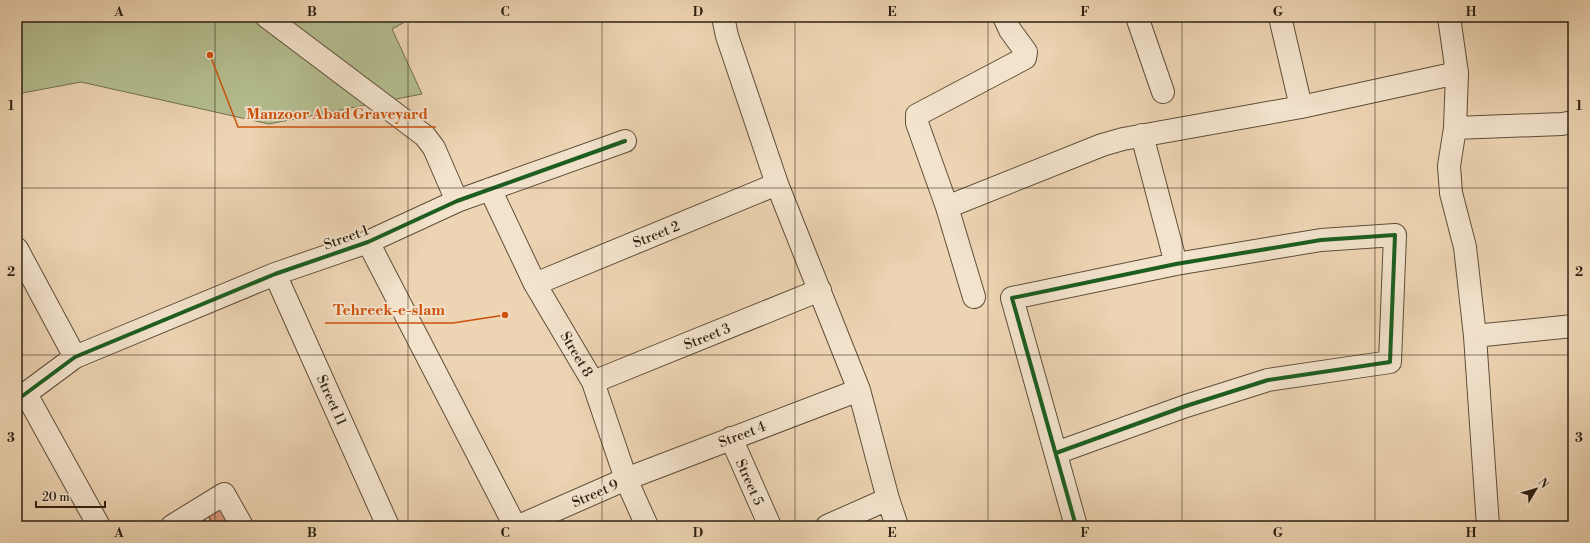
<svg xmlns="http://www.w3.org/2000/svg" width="1590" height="543" font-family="'Libre Bodoni',serif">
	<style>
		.green { fill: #b4bd8f; stroke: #726f50 }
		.building { fill: #db9981; stroke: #2f2112 }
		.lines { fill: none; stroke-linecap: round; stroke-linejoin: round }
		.minor-casing { stroke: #5e4e3a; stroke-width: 24 }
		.minor { stroke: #f3e3cd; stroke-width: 22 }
		.cycleway-casing { stroke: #f3e3cd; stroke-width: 6 }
		.cycleway { stroke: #1b5e20; stroke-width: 4 }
		.grid { fill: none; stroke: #2f2112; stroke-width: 1; stroke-opacity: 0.55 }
		.labels { text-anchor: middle; stroke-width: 3.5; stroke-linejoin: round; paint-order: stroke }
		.street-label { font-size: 14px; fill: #2f2112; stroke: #f3e3cd }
		.leader { fill: none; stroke: #cc510d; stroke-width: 1.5 }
		.callout-dot { fill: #cc510d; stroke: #f3e3cd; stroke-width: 1.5 }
		.callout-label { font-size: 15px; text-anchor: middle; font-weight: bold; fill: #cc510d; stroke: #f3e3cd; stroke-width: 3.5; stroke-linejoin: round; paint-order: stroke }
		.neatline { fill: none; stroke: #2f2112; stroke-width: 1.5 }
		.grid-label { font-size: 13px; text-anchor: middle; font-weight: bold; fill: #2f2112 }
	</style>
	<rect width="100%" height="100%" fill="#edd4b2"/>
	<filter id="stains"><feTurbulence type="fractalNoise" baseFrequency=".005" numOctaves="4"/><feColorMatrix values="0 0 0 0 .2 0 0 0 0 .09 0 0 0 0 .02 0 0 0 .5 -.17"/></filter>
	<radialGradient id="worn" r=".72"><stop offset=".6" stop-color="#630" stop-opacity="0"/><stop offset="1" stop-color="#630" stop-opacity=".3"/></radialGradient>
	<path class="green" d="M17,17H414L392,29L422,94L269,124L81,82L17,94Z"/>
	<path class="building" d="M217,503L229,526H204L211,521L205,510Z
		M200,511L205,520L198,526H194L189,518Z"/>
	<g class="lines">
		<defs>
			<path id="minor" d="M267,17L425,136L434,148L457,201
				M723,17L727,36L777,184L859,390L888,499L897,526
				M1137,17L1163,92
				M1280,17L1301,107
				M1449,17L1457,73L1455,128L1449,166L1451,193L1465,247L1475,336L1488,526
				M1455,128L1562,124L1573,122
				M1142,135L1176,264
				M490,189L535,284L593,382L626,479L647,526
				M947,207L1102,145L1123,139L1301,107L1457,73
				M368,242L515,526
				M17,249L75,357
				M275,274L388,526
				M535,284L777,184
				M974,297L947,207L917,123V115L1025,58L1026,52L1010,30L1004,17
				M1475,336L1573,326
				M593,382L820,290
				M26,394L99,526
				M17,400L75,357L275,274L368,242L457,201L625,141
				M731,438L770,526
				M1056,453L1186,406L1268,380L1390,362L1395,235L1321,240L1176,264L1012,298L1076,526
				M172,526L224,494L242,526
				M519,526L626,479L859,390
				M827,526L888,499"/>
		</defs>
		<use href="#minor" class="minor-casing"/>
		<use href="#minor" class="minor"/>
		<defs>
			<path id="cycleway" d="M17,400L75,357L275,274L368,242L457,201L625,141
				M1056,453L1186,406L1268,380L1390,362L1395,235L1321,240L1176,264L1012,298L1076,526"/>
		</defs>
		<use href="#cycleway" class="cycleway-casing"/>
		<use href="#cycleway" class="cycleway"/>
	</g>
	<path class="grid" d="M215,17V526M408,17V526M602,17V526M795,17V526M988,17V526M1182,17V526M1375,17V526M17,188H1573M17,355H1573"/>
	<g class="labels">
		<g class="street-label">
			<text transform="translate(656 234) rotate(-22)" y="5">Street 2</text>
			<text transform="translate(346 237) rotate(-20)" y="5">Street 1</text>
			<text transform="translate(707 336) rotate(-22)" y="5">Street 3</text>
			<text transform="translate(577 354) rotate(59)" y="5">Street 8</text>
			<text transform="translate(332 400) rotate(66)" y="5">Street 11</text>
			<text transform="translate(742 434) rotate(-21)" y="5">Street 4</text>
			<text transform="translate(750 482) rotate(66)" y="5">Street 5</text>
			<text transform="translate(595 493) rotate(-24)" y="5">Street 9</text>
		</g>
	</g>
	<path class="leader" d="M210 55L238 127H436M505 315L453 323H325"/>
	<g class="callout-dot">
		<circle cx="210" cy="55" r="4"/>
		<circle cx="505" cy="315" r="4"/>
	</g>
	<g class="callout-label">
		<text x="337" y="119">Manzoor Abad Graveyard</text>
		<text x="389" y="315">Tehreek-e-slam</text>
	</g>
	<rect width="1590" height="543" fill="none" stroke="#edd4b2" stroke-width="44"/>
	<g transform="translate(1536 489) rotate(52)" stroke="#f3e3cd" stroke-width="3" paint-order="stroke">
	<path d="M0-3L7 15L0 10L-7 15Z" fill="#2f2112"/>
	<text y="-6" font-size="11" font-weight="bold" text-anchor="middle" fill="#2f2112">N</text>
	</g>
	<path d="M36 501v6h69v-6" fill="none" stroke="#2f2112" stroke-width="2"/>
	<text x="42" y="501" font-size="12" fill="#2f2112" stroke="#f3e3cd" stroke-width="3" paint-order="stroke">20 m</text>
	<rect x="22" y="22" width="1546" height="499" class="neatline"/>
	<g class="grid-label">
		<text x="119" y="16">A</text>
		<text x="312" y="16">B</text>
		<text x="505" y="16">C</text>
		<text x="698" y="16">D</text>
		<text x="892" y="16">E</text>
		<text x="1085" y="16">F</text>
		<text x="1278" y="16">G</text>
		<text x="1471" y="16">H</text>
		<text x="11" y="110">1</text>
		<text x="1579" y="110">1</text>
		<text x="11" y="276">2</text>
		<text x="1579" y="276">2</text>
		<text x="11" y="442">3</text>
		<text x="1579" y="442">3</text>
		<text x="119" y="537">A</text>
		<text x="312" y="537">B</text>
		<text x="505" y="537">C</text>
		<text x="698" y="537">D</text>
		<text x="892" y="537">E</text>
		<text x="1085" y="537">F</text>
		<text x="1278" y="537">G</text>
		<text x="1471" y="537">H</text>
	</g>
	<rect width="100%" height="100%" filter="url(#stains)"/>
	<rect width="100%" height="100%" fill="url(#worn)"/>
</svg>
